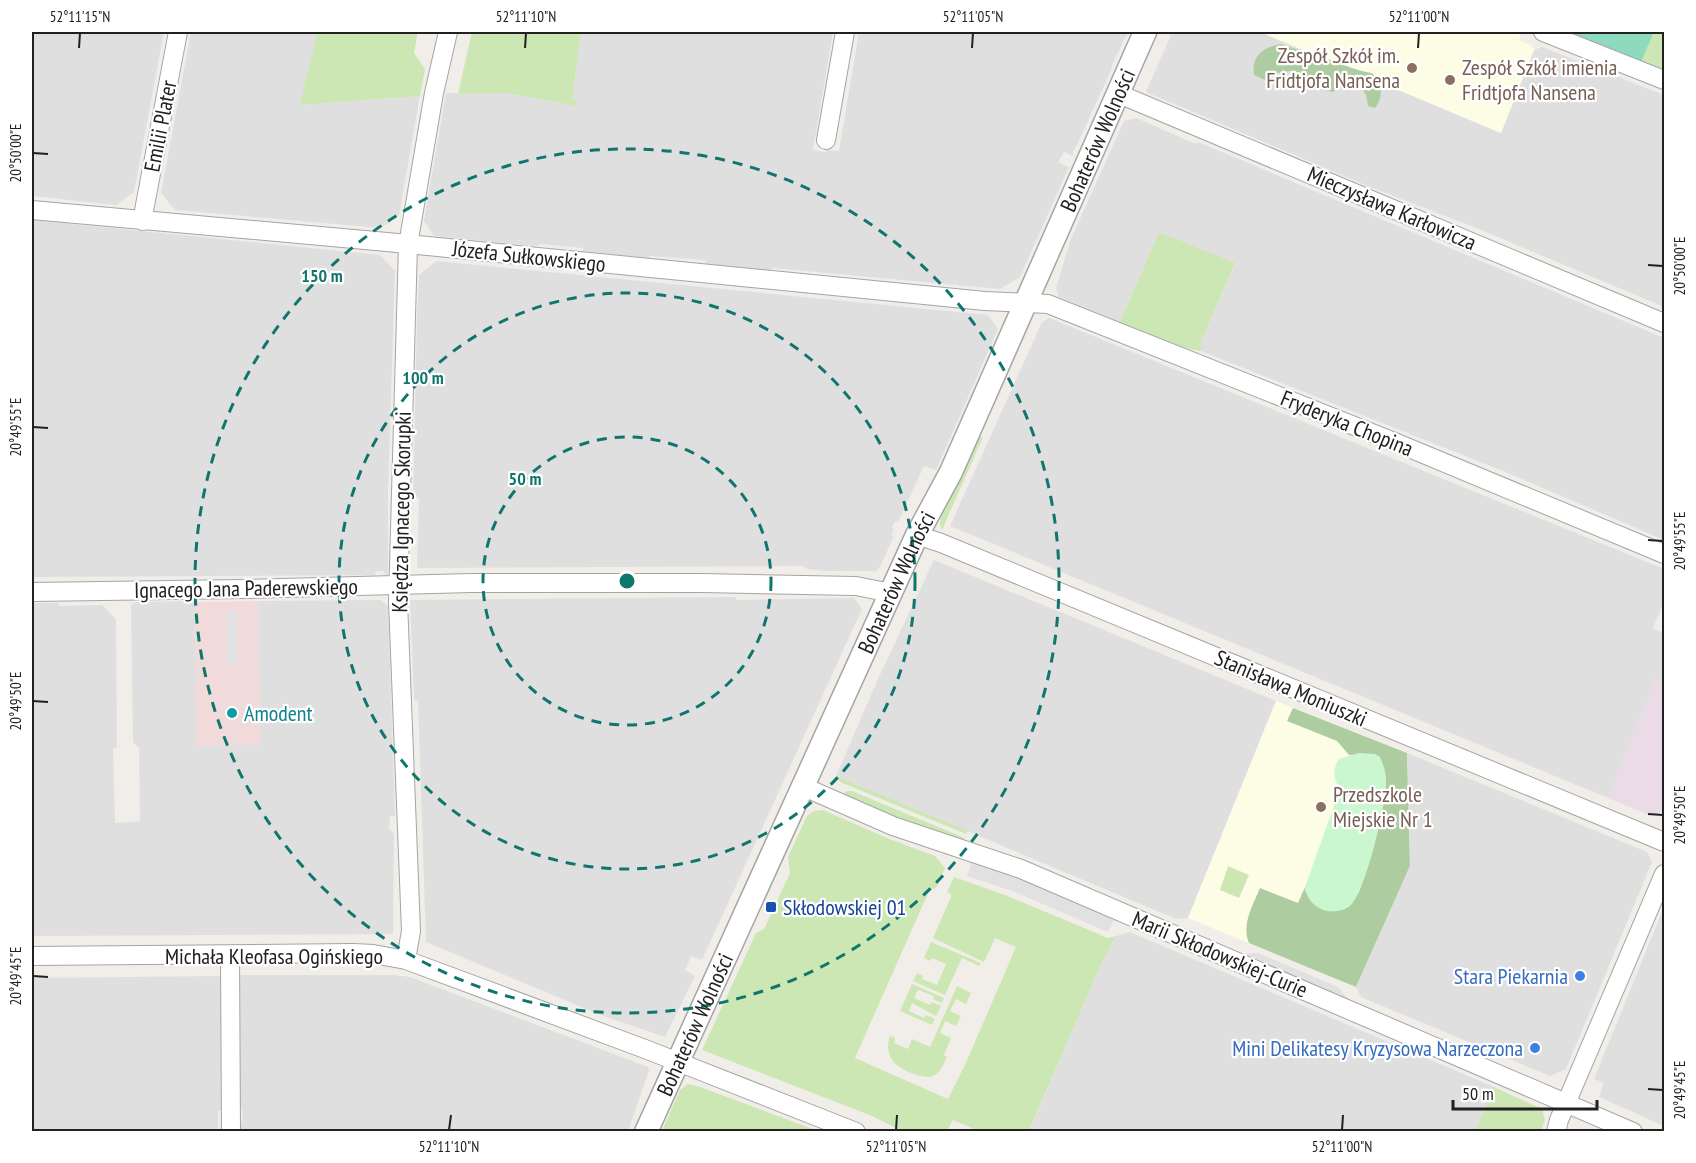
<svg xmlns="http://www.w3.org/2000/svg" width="1696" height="1163" font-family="'PT Sans Narrow',sans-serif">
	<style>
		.residential { fill: #dfdfdf }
		.commercial { fill: #f0dbda }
		.industrial { fill: #eadbe7 }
		.education { fill: #fdfde6 }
		.grass { fill: #cce7b3 }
		.forest { fill: #adcda1 }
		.park { fill: #caf7cf }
		.pitch { fill: #8ddabe }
		.parking { fill: #e1e1e1 }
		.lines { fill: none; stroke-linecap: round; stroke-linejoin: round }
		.minor-casing { stroke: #a5a5a5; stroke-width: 20 }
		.tertiary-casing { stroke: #a5a5a5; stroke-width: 25 }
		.minor { stroke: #fff; stroke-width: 18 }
		.tertiary { stroke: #fff; stroke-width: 22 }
		.ticks { fill: none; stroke: #212121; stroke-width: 2 }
		.ring { fill: none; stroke: #0f766e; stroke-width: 3; stroke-dasharray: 10 8 }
		.education-dot { fill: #8d6e63; stroke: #fff; stroke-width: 2 }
		.culture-dot { fill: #0f9aa8; stroke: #fff; stroke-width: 2 }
		.transit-dot { fill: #1a4fb4; stroke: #fff; stroke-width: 2 }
		.shop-dot { fill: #3f7fe0; stroke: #fff; stroke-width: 2 }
		.labels { text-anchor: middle; stroke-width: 4.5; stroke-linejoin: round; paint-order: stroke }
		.education-label { font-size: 22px; fill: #785e54; stroke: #fff; text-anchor: start }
		.street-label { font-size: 22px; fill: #212121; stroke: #fff }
		.culture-label { font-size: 22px; fill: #0d838f; stroke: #fff; text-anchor: start }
		.transit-label { font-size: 22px; fill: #164399; stroke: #fff; text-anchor: start }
		.shop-label { font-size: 22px; fill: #366cbe; stroke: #fff; text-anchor: end }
		.centre { fill: #0f766e; stroke: #fff; stroke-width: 3 }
		.ring-label { font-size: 18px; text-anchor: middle; font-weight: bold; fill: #0f766e; stroke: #fff; stroke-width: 4.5; stroke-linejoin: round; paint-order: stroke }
		.neatline { fill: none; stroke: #212121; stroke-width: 2 }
		.ticks-label { font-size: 15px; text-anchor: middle; fill: #212121 }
	</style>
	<rect width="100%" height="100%" fill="#f1eee9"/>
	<path class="residential" d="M32,32H164L134,192L116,205L32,196Z
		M191,32H317L301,105L420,96L399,215L381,228L175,210L161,193Z
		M581,32H833L813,150L825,152L826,150L839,151L859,32H1128L1111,67L1112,68L1077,145L1073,151V156L1064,152L1058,162L1069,167L1020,277L1000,289L773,268L770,270L706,264L705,260L650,256L649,258L583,251V248L540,244L536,246L434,236L424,221L446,93H507L576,106L572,99Z
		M1164,32H1260L1501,133L1534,50L1542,47L1664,95V307L1474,227L1370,187L1146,92L1171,35Z
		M1136,118L1196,144L1198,142L1664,338V540L1503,471L1201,351V342L1235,264L1159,232L1120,322L1059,297L1056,288L1071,239L1124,121Z
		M32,220L380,255L395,271L388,492V575H385L384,571H376L375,575L32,577Z
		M436,261L988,315L998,329L936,470L924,466L898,522L895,521L892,527L894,529L891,535L894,536L880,567L876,571H825L808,569L803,566L417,568L419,498L413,497L417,319L419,275Z
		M1049,318L1664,569V601L1653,628L1664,634V681L1656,678L1608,798L950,526L1042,322Z
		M934,560L1276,701L1188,918L1176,919L836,776L878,679Z
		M736,597V600L854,598L862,609L702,960L691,956L685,970L695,976L665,1037L598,1014L426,942L418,701L414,700L410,600Z
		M380,600L388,606L395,816H390L389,828L394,834L393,934L32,936V603H59V606L102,605L116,619L117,747L113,748L115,823L140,821L139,748L133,742L131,605L136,602L195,601L197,746L260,744L258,601Z
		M1407,753L1647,852L1652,862L1566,1069L1550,1076L1361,997L1356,987L1410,866Z
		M1664,907V1126L1599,1097L1604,1083L1594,1079Z
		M1130,932L1494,1087L1475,1131L1029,1132L1102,962L1116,936Z
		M238,975H393L410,977L648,1067L649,1071L628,1131H240V1125L243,1120L242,1109L239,1102Z
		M224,976L222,1111H218V1131H32V978Z"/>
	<path class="commercial" d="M258,601L260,745L196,746L195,602Z"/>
	<path class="industrial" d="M1656,678L1664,681V811L1651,816L1608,798Z"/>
	<path class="education" d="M1260,32H1521L1519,40L1531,45L1534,50L1501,133Z
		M1276,701L1407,753L1410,866L1356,987L1188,918Z"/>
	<path class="grass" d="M317,32H418L414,53L425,69L420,96L300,105Z
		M472,32H581L572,99L576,100V106L507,93L458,94Z
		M1654,32H1664V71L1641,62Z
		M1159,232L1235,263L1201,342V351L1184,348L1120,322Z
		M977,436L983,437L942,530L940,524L941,517Z
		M836,776L968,831L966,834L840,782Z
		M847,791H852L965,838L962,840L905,821L842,794Z
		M823,810L887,838L935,856L945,868L936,888L929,891L855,1058L948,1099L965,1065L1016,947L995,938L984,962L933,938L951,897V894L947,892L954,877L1005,895L1108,938L1116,936L1102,962L1029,1131H979L953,1120L947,1131H902L872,1116L702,1050L756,933L764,929L790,873L788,857L807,816L814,811Z
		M1228,866L1249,875L1239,898L1220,890Z
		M931,942L981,963L979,966L962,958L945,995L913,981L917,973L923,976L922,979L937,985L946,964L932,958L930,961L924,958Z
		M912,984L944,998L942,1003L933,999L934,996L918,990L914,998L930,1005L932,1002L941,1006L936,1016L912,1003L909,1011L924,1018L926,1015L935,1019L932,1025L900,1011Z
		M957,986L971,993L966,1004L956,999L950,1011L961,1016L956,1026L945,1021L940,1033L951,1038L944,1055L947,1057C943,1065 941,1072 933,1076C927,1078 920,1076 914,1074C896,1068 883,1056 890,1036L895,1038L894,1043L908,1049L912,1039L930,1047Z
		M688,1084L700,1087L818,1131H662L680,1090Z
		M1494,1087L1542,1109L1545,1120L1541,1131H1475Z"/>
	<path class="forest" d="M1281,44C1298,50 1314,55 1331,60C1345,65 1357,71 1372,73C1382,84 1384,96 1375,108L1368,106L1366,95L1361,87L1340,86L1333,92L1313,88L1297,72L1290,71L1277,73L1273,78L1265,80L1254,75C1251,56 1263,47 1281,44Z
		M1293,708L1407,753L1410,866L1356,987L1249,943C1241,925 1253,905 1260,888L1298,903L1305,887L1306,893L1358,894L1373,849L1384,797L1375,754L1349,755L1337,741L1287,721Z"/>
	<path class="park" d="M1359,753L1375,754L1380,757C1383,764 1386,772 1386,780C1387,802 1366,890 1351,905C1344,912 1329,913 1321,909C1312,905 1306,896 1305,887L1340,789C1333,778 1332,770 1339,759Z"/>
	<path class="pitch" d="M1565,32H1654L1641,62Z"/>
	<path class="parking" d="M227,611H237L238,665H227Z
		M968,860L1007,873L1117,920L1113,921L1108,932L1015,892L967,876L971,865Z
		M1258,953L1338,987L1348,999L1241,954Z"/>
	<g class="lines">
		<defs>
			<path id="minor" d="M1543,32L1664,80
				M1119,94L1664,323
				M826,140L845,32
				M32,210L387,242L985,301L1048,304L1397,443L1664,554
				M142,221L178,32
				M917,535L941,543L1664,842
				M32,592L243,589L471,583H701L856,586L891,593
				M804,787L893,826L1021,869L1633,1132
				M230,955L231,1132
				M32,956L354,953L373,954L406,960L645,1049L856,1132
				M406,960L411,931L398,601L408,245L434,93L448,32
				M1556,1132L1559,1120L1664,874"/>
			<g id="tertiary">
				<path id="s1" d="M646,1132L917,535L951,472L1145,32"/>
			</g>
		</defs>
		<use href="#minor" class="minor-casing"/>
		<use href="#tertiary" class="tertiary-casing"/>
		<use href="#minor" class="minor"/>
		<use href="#tertiary" class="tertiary"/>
	</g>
	<path class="ticks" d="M79,48L80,33M525,48L526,33M972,48L973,33M1418,48L1419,33M33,153L48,154M1648,265L1663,266M33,427L48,428M1648,540L1663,541M33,701L48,702M1648,814L1663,815M33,976L48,977M1648,1089L1663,1090M449,1130L451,1115M896,1130L897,1115M1342,1130L1343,1115"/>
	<g class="ring">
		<circle cx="627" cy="581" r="144"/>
		<circle cx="627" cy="581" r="288"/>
		<circle cx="627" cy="581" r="432"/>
	</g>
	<g class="education-dot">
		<circle cx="1412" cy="68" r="6"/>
		<circle cx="1450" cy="80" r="6"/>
		<circle cx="1321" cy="807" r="6"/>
	</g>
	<circle class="culture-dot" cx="232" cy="713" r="6"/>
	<rect class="transit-dot" x="765" y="901" width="12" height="12" rx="3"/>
	<g class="shop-dot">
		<circle cx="1580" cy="976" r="6"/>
		<circle cx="1535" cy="1048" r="6"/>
	</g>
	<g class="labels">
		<g class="education-label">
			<text x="1400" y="63" text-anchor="end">Zespół Szkół im.<tspan x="1400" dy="25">Fridtjofa Nansena</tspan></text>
			<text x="1462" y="75">Zespół Szkół imienia<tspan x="1462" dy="25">Fridtjofa Nansena</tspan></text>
			<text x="1333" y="802">Przedszkole<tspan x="1333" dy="25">Miejskie Nr 1</tspan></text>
		</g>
		<g class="street-label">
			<text transform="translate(160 126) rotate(-79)" y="8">Emilii Plater</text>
			<text dy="8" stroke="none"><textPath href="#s1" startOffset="1090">Bohaterów Wolności</textPath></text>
			<text transform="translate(1392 208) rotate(23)" y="8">Mieczysława Karłowicza</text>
			<text transform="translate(529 256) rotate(6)" y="8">Józefa Sułkowskiego</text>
			<text transform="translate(1347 423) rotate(22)" y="8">Fryderyka Chopina</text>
			<text transform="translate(401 512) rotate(-89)" y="8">Księdza Ignacego Skorupki</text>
			<text dy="8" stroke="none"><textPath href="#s1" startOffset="604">Bohaterów Wolności</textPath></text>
			<text transform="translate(246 588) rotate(-1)" y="8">Ignacego Jana Paderewskiego</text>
			<text transform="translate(1291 688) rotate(23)" y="8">Stanisława Moniuszki</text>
			<text transform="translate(1220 954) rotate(23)" y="8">Marii Skłodowskiej-Curie</text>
			<text x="274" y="964">Michała Kleofasa Ogińskiego</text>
			<text dy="8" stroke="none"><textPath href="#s1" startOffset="118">Bohaterów Wolności</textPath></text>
		</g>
		<g class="culture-label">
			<text x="244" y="721">Amodent</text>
		</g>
		<g class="transit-label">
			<text x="783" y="915">Skłodowskiej 01</text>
		</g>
		<g class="shop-label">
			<text x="1568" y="984">Stara Piekarnia</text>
			<text x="1523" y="1056">Mini Delikatesy Kryzysowa Narzeczona</text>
		</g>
	</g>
	<circle cx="627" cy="581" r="9" class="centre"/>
	<g class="ring-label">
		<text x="322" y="282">150 m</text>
		<text x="423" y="384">100 m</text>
		<text x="525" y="485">50 m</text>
	</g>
	<rect width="1696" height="1163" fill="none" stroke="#ffffff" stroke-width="66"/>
	<path d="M1453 1100v9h144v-9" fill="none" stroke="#212121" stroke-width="3"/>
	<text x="1462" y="1100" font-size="18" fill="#212121" stroke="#ffffff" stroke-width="4.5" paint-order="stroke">50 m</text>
	<rect x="33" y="33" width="1630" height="1097" class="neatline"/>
	<g class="ticks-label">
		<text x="80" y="22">52°11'15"N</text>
		<text x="526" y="22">52°11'10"N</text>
		<text x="973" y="22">52°11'05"N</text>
		<text x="1419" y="22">52°11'00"N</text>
		<text transform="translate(16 153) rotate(-90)" y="5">20°50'00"E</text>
		<text transform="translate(1680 266) rotate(-90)" y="5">20°50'00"E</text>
		<text transform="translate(16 427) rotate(-90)" y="5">20°49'55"E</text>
		<text transform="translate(1680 541) rotate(-90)" y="5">20°49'55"E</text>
		<text transform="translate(16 701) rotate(-90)" y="5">20°49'50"E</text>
		<text transform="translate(1680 815) rotate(-90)" y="5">20°49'50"E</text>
		<text transform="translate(16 976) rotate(-90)" y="5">20°49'45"E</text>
		<text transform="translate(1680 1090) rotate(-90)" y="5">20°49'45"E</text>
		<text x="449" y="1152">52°11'10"N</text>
		<text x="896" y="1152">52°11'05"N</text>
		<text x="1342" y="1152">52°11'00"N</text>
	</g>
</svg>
